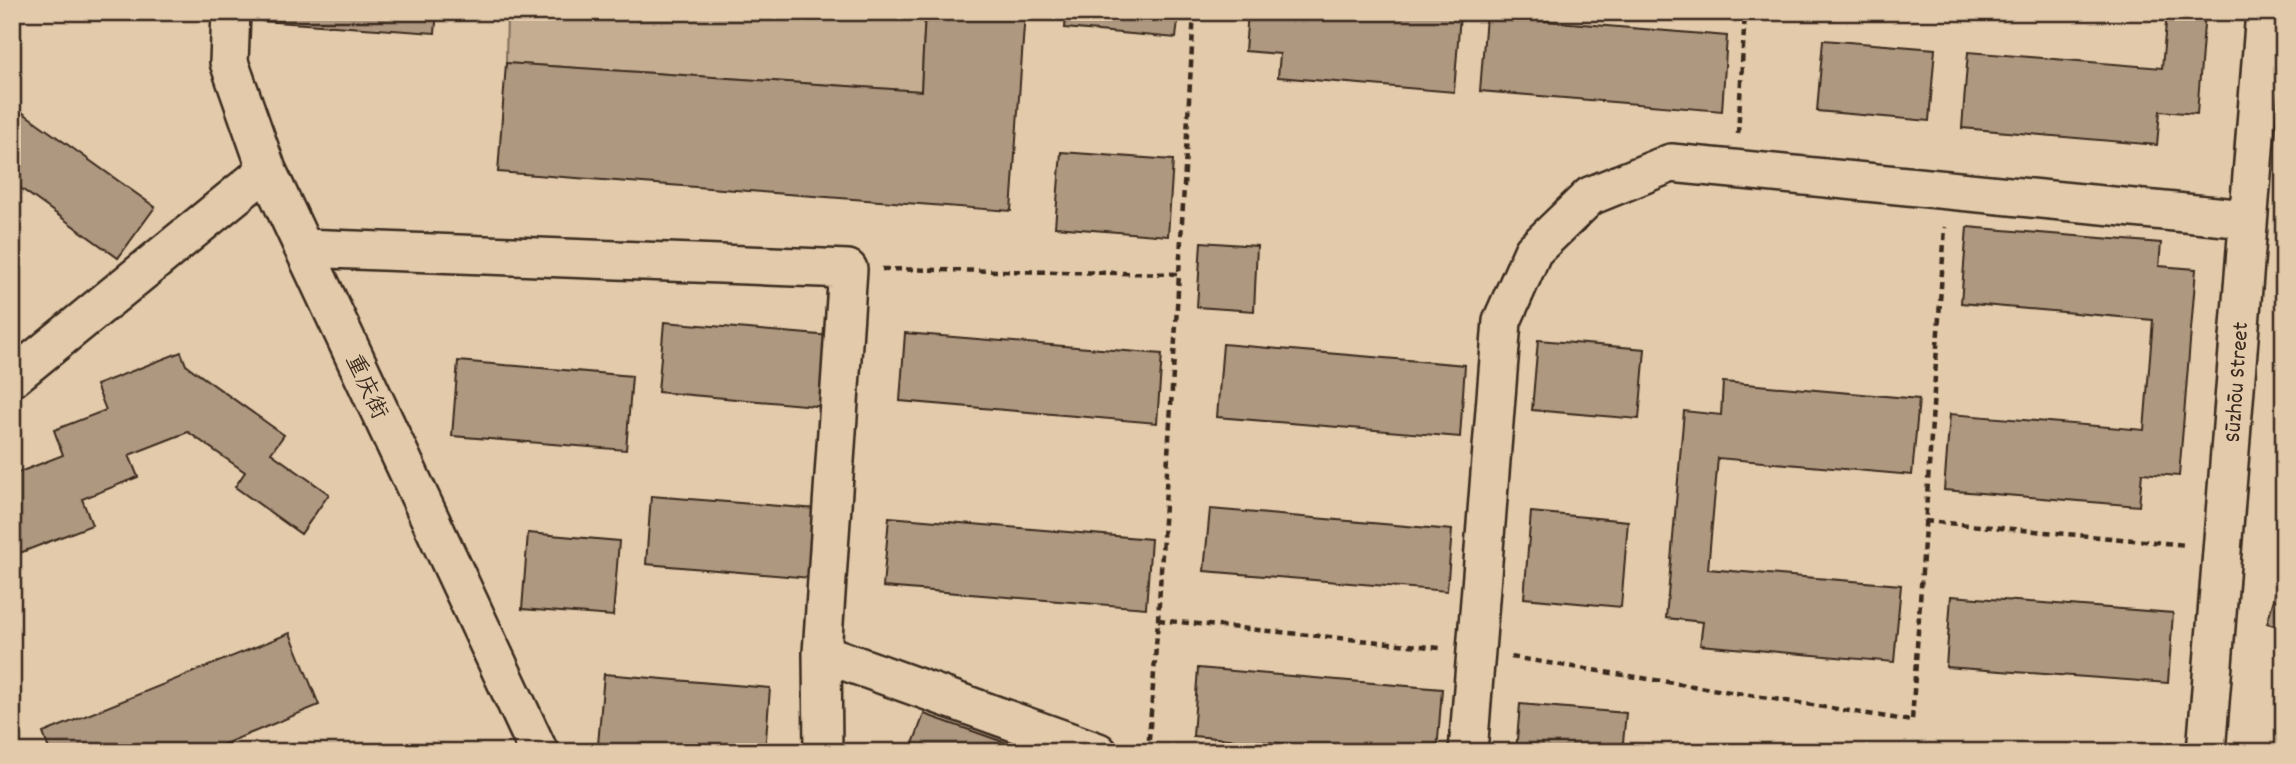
<svg xmlns="http://www.w3.org/2000/svg" width="2296" height="764" font-family="Dekko,'LXGW WenKai TC',sans-serif">
	<style>
		.green { fill: #c4ad91; stroke: #806c58; stroke-width: 2 }
		.building { fill: #af9880; stroke: #3b2a1e; stroke-width: 2 }
		.lines { fill: none; stroke-linecap: round; stroke-linejoin: round }
		.minor-casing { stroke: #3b2a1e; stroke-width: 42 }
		.path { stroke: #3b2a1e; stroke-width: 4.5; stroke-dasharray: 7 5; stroke-linecap: butt }
		.minor { stroke: #e2caab; stroke-width: 37 }
		.labels { text-anchor: middle; stroke-width: 6; stroke-linejoin: round; paint-order: stroke }
		.street-label { font-size: 23px; fill: #3b2a1e; stroke: #e2caab }
	</style>
	<rect width="100%" height="100%" fill="#e2caab"/>
	<filter id="ink" filterUnits="userSpaceOnUse"><feTurbulence type="fractalNoise" baseFrequency=".0143" numOctaves="2"/><feDisplacementMap in="SourceGraphic" scale="14" xChannelSelector="R" yChannelSelector="G"/><feConvolveMatrix kernelMatrix="1 2 1 2 8 2 1 2 1" color-interpolation-filters="sRGB"/></filter>
	<g filter="url(#ink)">
		<path class="green" d="M507,12H925L921,91L506,63Z"/>
		<path class="building" d="M262,12H437L435,33L262,21Z
			M925,12H1025L1011,211L498,172L506,63L921,91Z
			M1066,12H1179L1176,38L1065,28Z
			M1248,12H1428L1460,15L1454,92L1278,77L1280,54L1245,51Z
			M2167,12H2205L2197,114L2160,111L2157,145L1962,128L1968,52L2162,68Z
			M1486,16L1727,36L1722,111L1480,91Z
			M1823,40L1935,49L1929,121L1817,111Z
			M12,105L155,207L118,258L12,182Z
			M1061,152L1173,160L1168,236L1055,227Z
			M1967,227L2161,243L2159,266L2196,269L2179,476L2142,473L2139,506L1944,490L1950,414L2144,430L2153,320L1961,303Z
			M1201,242L1257,246L1254,311L1197,307Z
			M664,322L831,336L826,407L658,392Z
			M905,333L1162,354L1157,423L900,401Z
			M1538,340L1645,349L1639,419L1532,410Z
			M1223,344L1465,365L1460,437L1217,417Z
			M181,352L186,365L284,435L271,453L329,494L301,534L235,487L245,472L188,432L129,455L138,477L82,499L92,525L12,556V475L63,455L54,430L106,410L96,385Z
			M458,361L632,376L626,450L452,436Z
			M1723,382L1919,399L1912,475L1718,458L1708,569L1901,585L1894,662L1700,645L1703,622L1666,618L1684,411L1721,415Z
			M651,496L817,509L811,578L646,564Z
			M1210,509L1452,530L1447,591L1204,571Z
			M1531,512L1628,521L1621,607L1524,598Z
			M889,517L1151,539L1146,608L883,587Z
			M528,533L619,541L613,616L522,609Z
			M2284,564V628L2267,623Z
			M1951,596L2173,613L2168,683L1946,667Z
			M290,633L319,705L205,752H50L43,733Z
			M1198,668L1442,689L1437,752H1384L1193,736Z
			M604,674L770,688L765,752H682L598,745Z
			M1520,704L1626,713L1622,752H1516Z
			M924,714L1032,752H910Z"/>
		<g class="lines">
			<defs>
				<path id="minor" d="M231,12L229,62L267,170L539,752
					M303,248L848,269L822,653L823,752
					M12,378L267,170
					M822,653L1098,752
					M1468,752L1502,321L1533,251L1590,196L1671,163L2247,219
					M2206,752L2265,12"/>
			</defs>
			<use href="#minor" class="minor-casing"/>
			<path class="path" d="M1738,134L1745,12
				M882,269L1179,274L1194,12
				M1925,521L2187,545
				M1158,620L1440,648
				M1511,657L1912,721L1945,227
				M1148,752L1158,620L1179,274"/>
			<use href="#minor" class="minor"/>
		</g>
	</g>
	<g class="labels">
		<g class="street-label">
			<text transform="translate(2235 382) rotate(-86)" y="8">Sūzhōu Street</text>
			<text transform="translate(368 386) rotate(65)" y="8">重庆街</text>
		</g>
	</g>
	<rect width="2296" height="764" fill="none" stroke="#e2caab" stroke-width="42"/>
	<rect x="21" y="21" width="2254" height="722" fill="none" stroke="#3b2a1e" stroke-width="2.5" filter="url(#ink)"/>
</svg>
